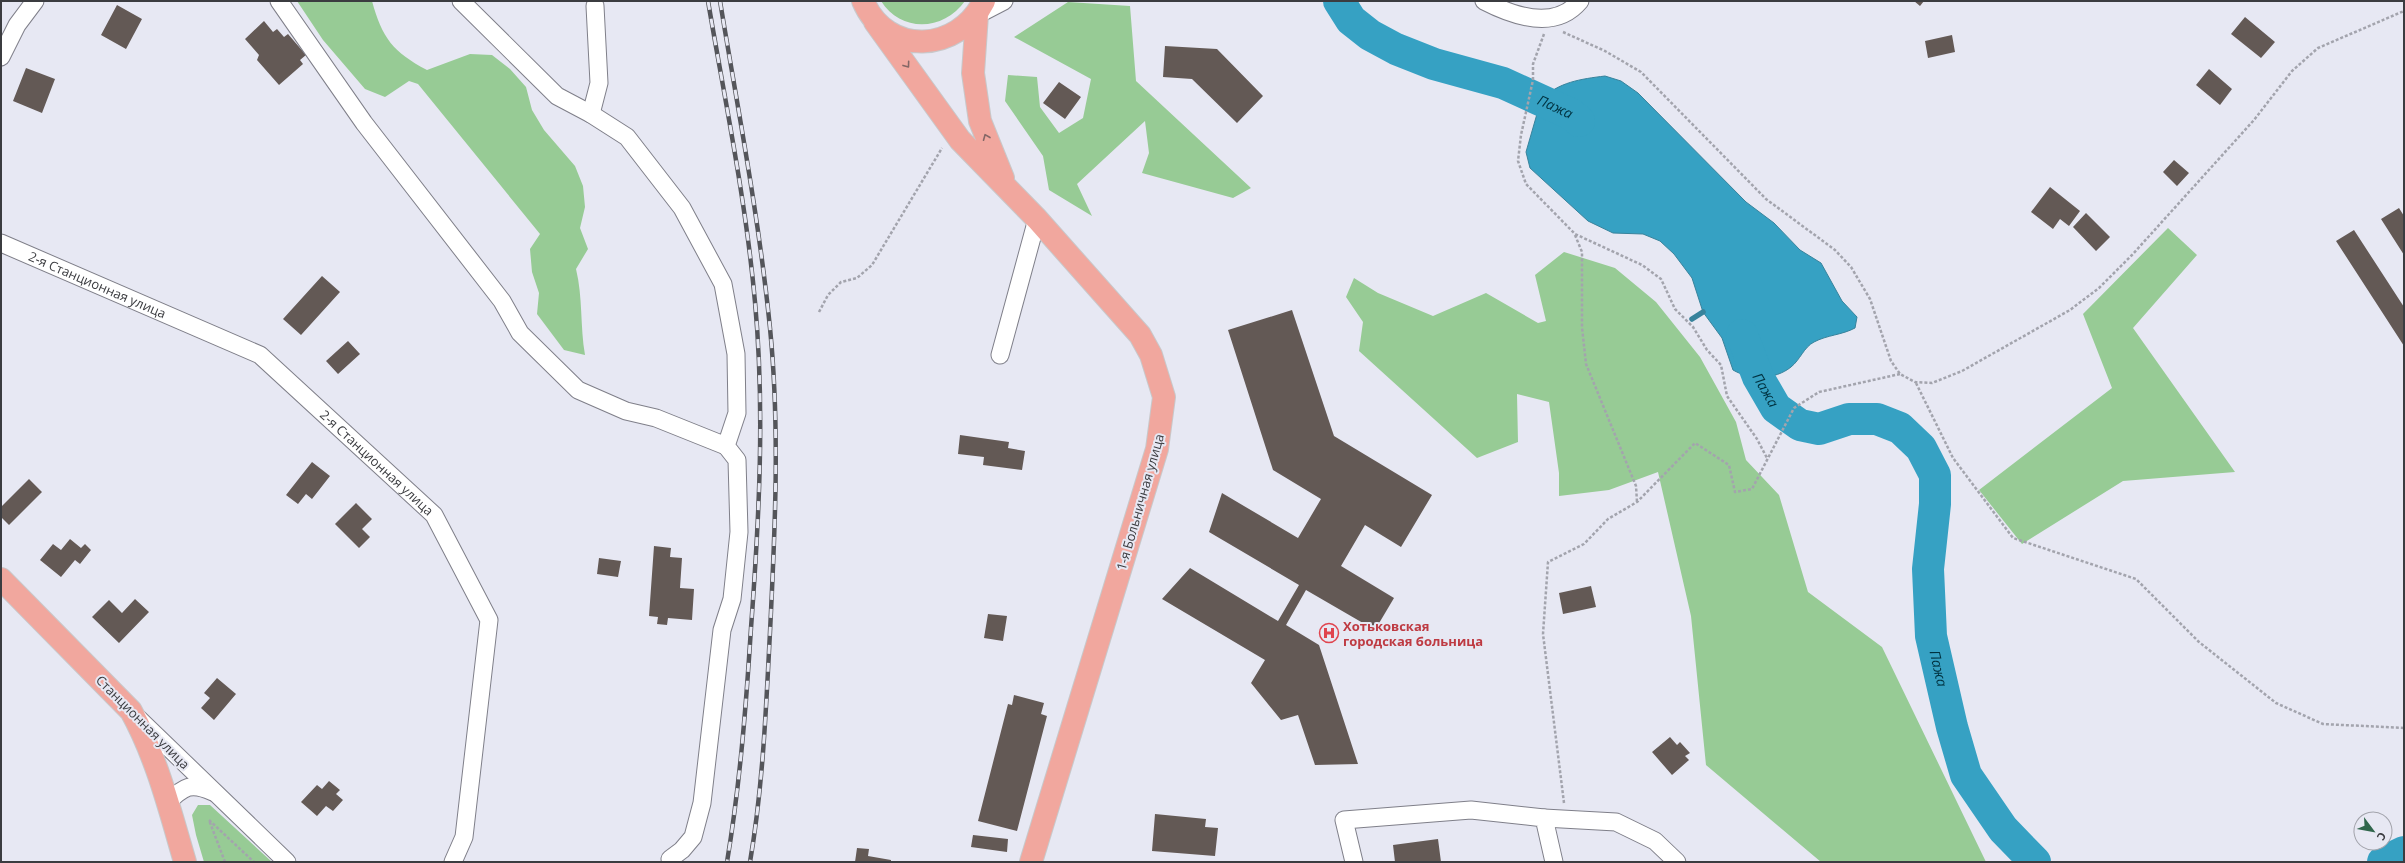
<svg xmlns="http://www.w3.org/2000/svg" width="2405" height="863" font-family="'Open Sans',sans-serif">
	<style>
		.green { fill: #97cb95 }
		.water { fill: #36a1c3; stroke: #38839c }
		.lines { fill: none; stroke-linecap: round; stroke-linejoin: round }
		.stream { stroke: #38839c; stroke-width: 5.5 }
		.river { stroke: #36a1c3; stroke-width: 32 }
		.building { fill: #635955 }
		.minor-casing { stroke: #7f7f89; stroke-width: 19 }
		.major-casing { stroke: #c8c8ca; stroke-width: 24 }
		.path { stroke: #a3a4ad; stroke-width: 2.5; stroke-dasharray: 3 2; stroke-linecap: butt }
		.minor { stroke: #fff; stroke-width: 17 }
		.major { stroke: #f1a79e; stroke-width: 22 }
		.rail-casing { stroke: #54555a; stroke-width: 4.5 }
		.rail { stroke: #e7e8f3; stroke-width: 3; stroke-dasharray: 9; stroke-linecap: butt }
		.oneway { stroke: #846766 }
		.labels { text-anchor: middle; stroke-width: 4; stroke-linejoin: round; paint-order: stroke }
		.street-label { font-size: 13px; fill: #3b3c40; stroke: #e7e8f3 }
		.health-label { font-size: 13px; font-weight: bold; fill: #be3a42; stroke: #e7e8f3; text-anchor: start }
		.water-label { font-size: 14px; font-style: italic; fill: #003240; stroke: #e7e8f3 }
	</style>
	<rect width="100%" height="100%" fill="#e7e8f3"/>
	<path class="green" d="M297,1H372C382,38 393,52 427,70L470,54L492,55L510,69L526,87L532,110L544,130L575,166L583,186L585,207L580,228L588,249L576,269C583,298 580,326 585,355L564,350L537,314L539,293L532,272L530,249L540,234L418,84L409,81L385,97L365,89L323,40Z
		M881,1H965C944,31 901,33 881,1Z
		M1068,2L1130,6L1136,81L1251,188L1233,198L1142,173L1149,153L1145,121L1077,184L1092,216L1049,190L1043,156L1005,101L1008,75L1037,77L1040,107L1059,133L1083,118L1091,79L1014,37Z
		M2168,228L2197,255L2133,328L2235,472L2123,481L2022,544L1979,490L2112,388L2083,314Z
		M1564,252L1615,268L1656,302L1700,357L1736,422L1746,460L1779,495L1808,592L1882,647L1986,862H1821L1706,765L1691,616L1658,472L1609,490L1559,496V473L1549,402L1517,394L1518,442L1477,458L1359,351L1363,322L1346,297L1354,278L1378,293L1433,316L1486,293L1538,323L1546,321L1535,275Z
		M198,805H210L272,862H204L196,835L192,815Z"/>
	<path class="water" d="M1605,76L1621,81L1638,93L1746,202L1774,223L1800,250L1821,263L1842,301L1857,317L1855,328C1842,335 1827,335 1814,342C1804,347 1800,360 1791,367C1775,380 1750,380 1733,370L1722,338L1703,312L1692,278L1674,254L1660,241L1643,234L1613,233L1588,221L1530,168L1526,152L1541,100C1558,82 1581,79 1605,76Z"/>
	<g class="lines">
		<path class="stream" d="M1692,319L1703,312"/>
		<g class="river">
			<path id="s1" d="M1339,1L1351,20L1370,35L1396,49L1434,64L1503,83L1571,114L1579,121"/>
			<path id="s2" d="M1742,335L1758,377L1776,408L1800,425L1819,429L1849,419H1877L1900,428L1921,448L1935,475V504L1928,569L1931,636L1952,727L1966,775L2003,829L2035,862"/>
			<path d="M2383,862L2404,852"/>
		</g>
	</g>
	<path class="building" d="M1914,1H1924L1920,6Z
		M117,5L142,19L126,49L101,35Z
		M2245,17L2275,42L2261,58L2231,34Z
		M264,21L273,32L277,29L284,37L288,34L306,55L300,60L303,64L279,85L257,60L259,55L245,39Z
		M1952,35L1955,52L1928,58L1925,41Z
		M1165,46L1217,49L1263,96L1237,123L1192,79L1163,77Z
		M26,68L55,79L42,113L13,101Z
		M2209,69L2232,89L2220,105L2196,85Z
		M1059,82L1081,97L1065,119L1043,103Z
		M2174,160L2189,173L2177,186L2163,172Z
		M2050,187L2080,211L2069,226L2060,219L2053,229L2031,212Z
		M2399,208L2404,216V255L2381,219Z
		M2086,213L2110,237L2096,251L2073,227Z
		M2354,230L2404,307V346L2336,241Z
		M322,276L340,292L301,335L283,319Z
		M1292,310L1334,436L1432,495L1401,547L1365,525L1341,566L1394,598L1375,630L1306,590L1286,625L1319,645L1358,764L1315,765L1298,715L1281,720L1251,683L1265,660L1162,599L1190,568L1278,621L1299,585L1209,532L1222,493L1298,538L1321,499L1273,470L1228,330Z
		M348,341L360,354L338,374L326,361Z
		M960,435L1009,442L1008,448L1025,451L1022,470L983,465L984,457L958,454Z
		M312,462L330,476L312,499L306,494L298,504L286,495Z
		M29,479L42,492L9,525L1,517V507Z
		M356,503L372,519L362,529L370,537L359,548L335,524Z
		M70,539L81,548L85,544L91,550L80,564L75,560L61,577L40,560L53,544L61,550Z
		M654,546L671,548L670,557L682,558L680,588L694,589L692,620L668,618L667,625L657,624L658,617L649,616Z
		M599,558L621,561L618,577L597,574Z
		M1591,586L1596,607L1563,614L1559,593Z
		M135,599L149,612L119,643L92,617L109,600L122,613Z
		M988,614L1007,616L1003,641L984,638Z
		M217,678L236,694L214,720L201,708L210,698L204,693Z
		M1014,695L1044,703L1041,714L1047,716L1017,831L978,821L1008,704L1012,705Z
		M1670,737L1677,745L1680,742L1690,753L1685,756L1689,760L1672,775L1652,752Z
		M329,781L340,790L336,794L343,800L333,811L326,806L317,816L301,802L317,785L322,789Z
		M1155,814L1206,819L1205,827L1218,828L1215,856L1152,851Z
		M973,835L1008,839L1007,852L971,847Z
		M1438,839L1441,862H1395L1393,845Z
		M857,848L869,849L868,856L891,860V862H855Z"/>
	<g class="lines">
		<defs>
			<g id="minor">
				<path d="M279,1L364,123L502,301L520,333L578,390L626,411L656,418L726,446"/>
				<path d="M461,1L557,96L591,114L627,137L682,208L723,284L736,354L737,413L726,446L737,460L739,532L732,599L722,630L702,803L693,837L682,850L670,859"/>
				<path d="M1484,1C1513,16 1555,31 1580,1"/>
				<path d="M977,15L1004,1"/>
				<path d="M1,57L17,25L35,1"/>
				<path d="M591,114L599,83L595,6"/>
				<path id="s3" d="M1,243L260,355L434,515L489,620L464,837L453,862"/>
				<path d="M1000,355L1037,219"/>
				<path d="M138,718L287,862"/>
				<path d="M167,803C184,786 191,782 213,792"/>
				<path d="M1544,818L1616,822L1655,841L1677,862"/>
				<path d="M1354,862L1344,820L1471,810L1544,818L1554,862"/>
			</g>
			<path id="major" d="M863,1C887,57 958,53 984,1
				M977,15L973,73L980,121L1003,178
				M875,22L960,140L1037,219L1140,335L1151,355L1164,397L1157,449L1031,862
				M1,579L131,711C157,758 170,811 185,862"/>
		</defs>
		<use href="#minor" class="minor-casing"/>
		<use href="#major" class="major-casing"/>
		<path class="path" d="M1563,32L1605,51L1641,72L1766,199L1835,250L1851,267L1870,299L1891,361L1900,374L1915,382L1932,383L1962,371L2070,310L2099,288L2132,255L2254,120L2292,71L2318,48L2404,11
			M1544,34L1533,64V80L1521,135L1518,161L1526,184L1575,234L1642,265L1661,279L1675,309L1693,327L1707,350L1721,365L1727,396L1757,439L1767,458
			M1575,235L1582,252V327L1586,364L1636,486L1637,502
			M819,312L828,295L841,282L857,278L872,265L942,148
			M1916,383L1953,458L2013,538L2136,579L2199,642L2276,703L2323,724L2404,728
			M1564,803L1543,634L1548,562L1584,544L1608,519L1637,502L1695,443L1729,465L1735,492L1752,489L1794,408L1819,392L1900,374
			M225,862L209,820L254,862"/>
		<use href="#minor" class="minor"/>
		<use href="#major" class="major"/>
		<defs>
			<path id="rail" d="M708,1C725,101 746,201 755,302C765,411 759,520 751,628C746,707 740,784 727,862
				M720,1C738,110 759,218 770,328C780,429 775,531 770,632C766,709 763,786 750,862"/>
		</defs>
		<use href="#rail" class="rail-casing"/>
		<use href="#rail" class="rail"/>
	</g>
	<defs><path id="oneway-chevron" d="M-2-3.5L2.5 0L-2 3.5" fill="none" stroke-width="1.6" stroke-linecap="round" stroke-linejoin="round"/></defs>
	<g class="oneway">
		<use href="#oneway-chevron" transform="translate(907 65) rotate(54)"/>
		<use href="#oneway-chevron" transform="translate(986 137) rotate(-112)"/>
	</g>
	<defs>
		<symbol id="hospital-ring" viewBox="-11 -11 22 22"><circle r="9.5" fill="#e7e8f3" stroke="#e0444e" stroke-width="1.5"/><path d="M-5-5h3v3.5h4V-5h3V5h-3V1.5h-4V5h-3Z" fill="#e0444e"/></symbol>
	</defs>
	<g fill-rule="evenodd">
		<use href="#hospital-ring" x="1318" y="622" width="22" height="22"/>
	</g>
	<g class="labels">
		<g class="street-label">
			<text dy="5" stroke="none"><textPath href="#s3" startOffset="105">2-я Станционная улица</textPath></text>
			<text dy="5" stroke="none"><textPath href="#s3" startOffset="441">2-я Станционная улица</textPath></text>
			<text transform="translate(1140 502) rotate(-74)" y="5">1-я Больничная улица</text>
			<text transform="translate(143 722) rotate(45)" y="5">Станционная улица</text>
		</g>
		<g class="health-label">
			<text x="1343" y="631">Хотьковская<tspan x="1343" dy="15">городская больница</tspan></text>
		</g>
		<g class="water-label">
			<text dy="5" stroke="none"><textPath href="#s1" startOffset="246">Пажа</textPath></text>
			<text dy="5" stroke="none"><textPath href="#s2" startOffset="60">Пажа</textPath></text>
			<text dy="5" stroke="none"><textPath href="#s2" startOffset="468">Пажа</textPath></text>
		</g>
	</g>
	<rect width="2405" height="863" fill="none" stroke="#3b3c40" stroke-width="4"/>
	<g transform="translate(2373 831) rotate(122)"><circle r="19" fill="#e7e8f3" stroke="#a2a3ab"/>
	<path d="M0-3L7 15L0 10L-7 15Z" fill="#30664c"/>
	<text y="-6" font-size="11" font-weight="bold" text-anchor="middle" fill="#3b3c40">С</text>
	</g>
</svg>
